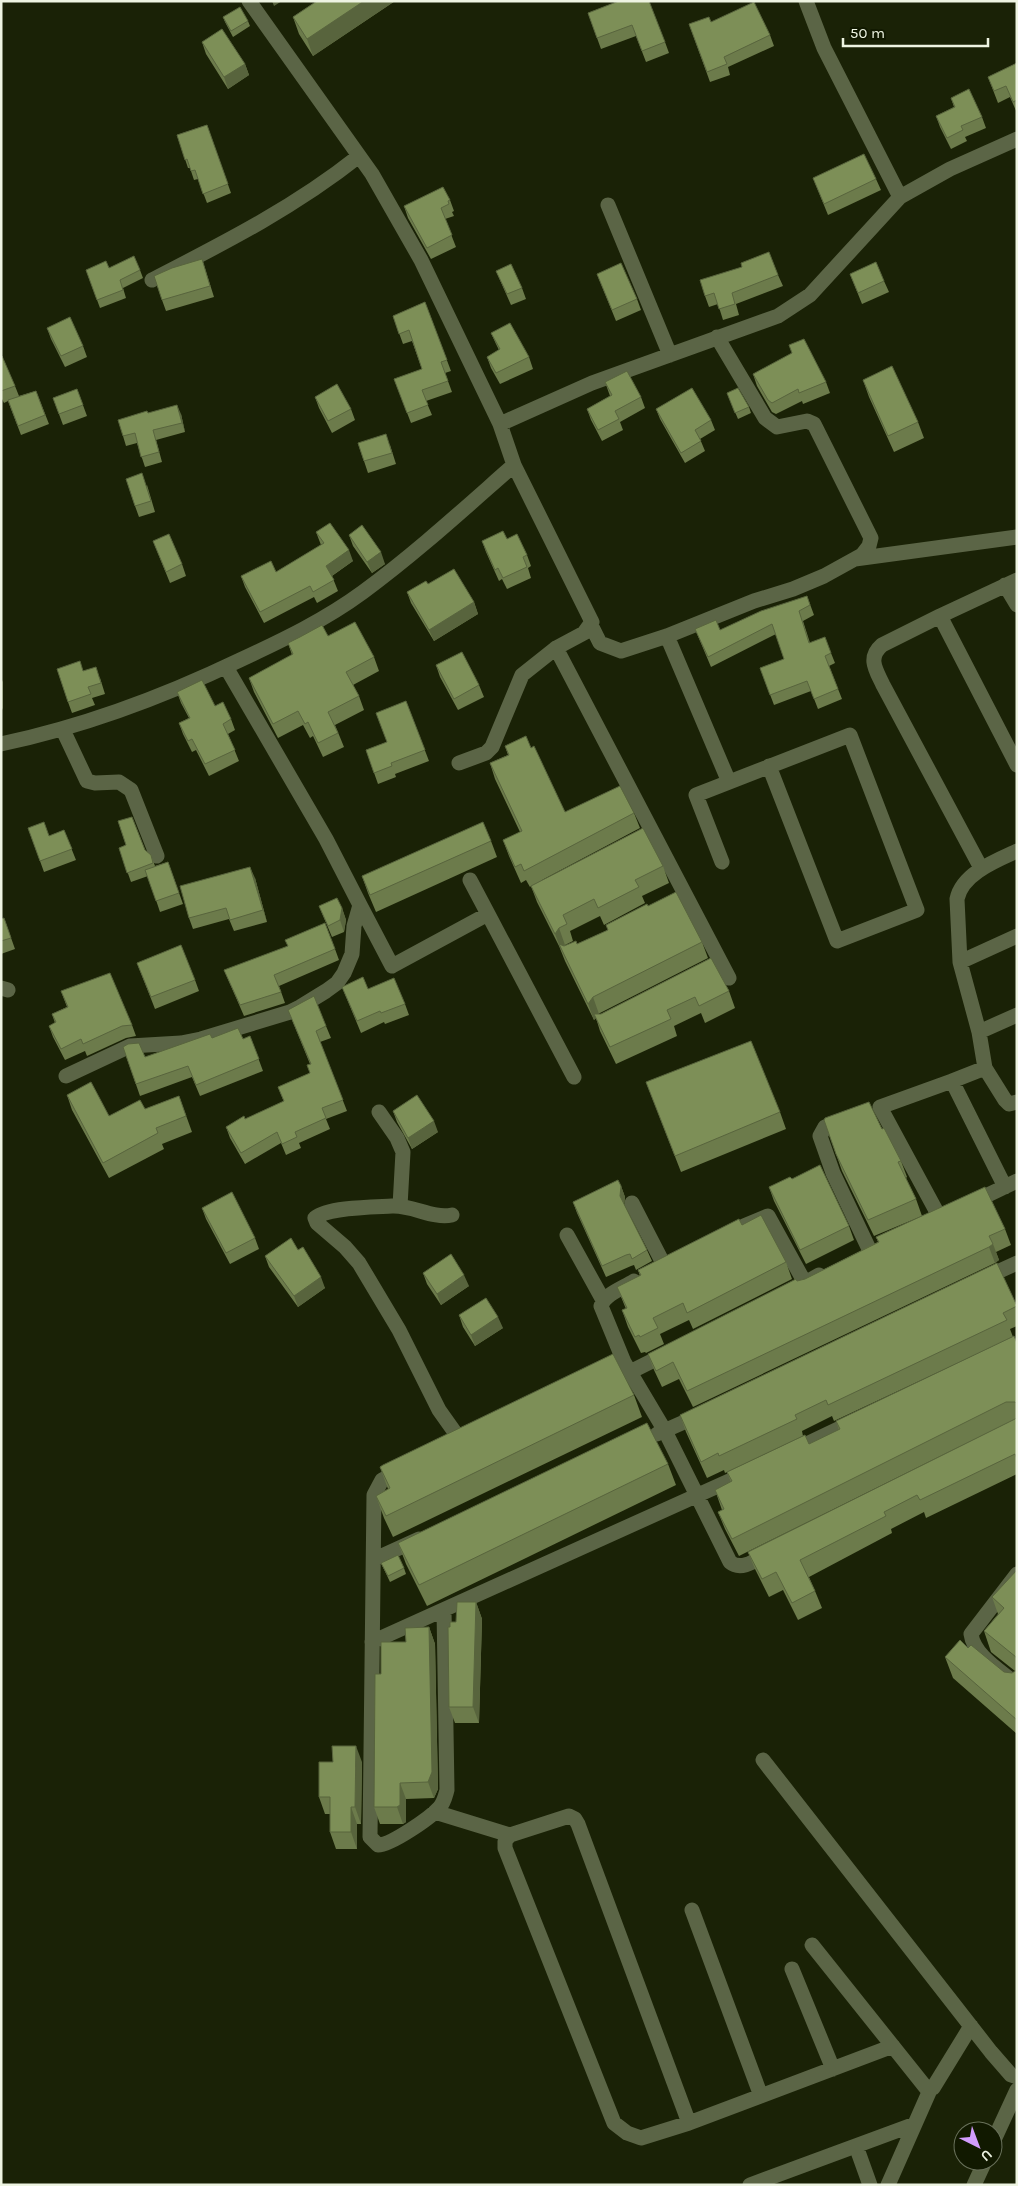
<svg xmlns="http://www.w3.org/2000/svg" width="1018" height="2186" font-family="Karla,sans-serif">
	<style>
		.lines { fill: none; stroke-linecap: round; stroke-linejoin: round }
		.minor { stroke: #5b6546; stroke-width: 15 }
		.wall { fill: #6c7b4b }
		.shaded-wall { fill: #58643d }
		.building { fill: #7d8f57; stroke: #58643d }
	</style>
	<rect width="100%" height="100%" fill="#1a2206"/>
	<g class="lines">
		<path class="minor" d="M249,1L372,174L421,260L500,424
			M806,1L824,48L900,197
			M608,205L670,355
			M152,280C224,243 295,207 359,156
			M855,559L1017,537
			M1017,580L940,616L1017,765
			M1005,585L1017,605
			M940,616L882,645C867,658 876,670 883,685L981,868
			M591,625L600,643L621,651L667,636L754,601L793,589L824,576L862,555L869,546L871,538L814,424L807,421L777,427L765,418L717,337
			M667,636L729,782
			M556,648L729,978
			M63,730L87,781L95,783L119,782L131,790L157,856
			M1,744C86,726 163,697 240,660C283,640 325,620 363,592C416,553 465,508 514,465L500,424L592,383L778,316L810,295L900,197L950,169L1017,139
			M459,763L486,753L492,747L522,675L556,648L584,633L592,622L514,465
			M1017,851C995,861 962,874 957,899L960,962L979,1032L985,1068L1005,1100L1009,1104L1017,1102
			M722,862L696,795L850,735L917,910L837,941L769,766
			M470,880L488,914
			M360,905L392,966L488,914L574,1077
			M960,962L1017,936
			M1,988L8,990
			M979,1032L1017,1015
			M985,1068L952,1081L1005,1187
			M66,1076L130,1046L181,1043L201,1039L290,1012L300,1007L326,991L337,983L344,973L352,954L354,926L360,905L326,839L226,667
			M379,1112L397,1138L403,1152L400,1206
			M846,1119L825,1127L820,1136L833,1173L869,1249
			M632,1203L664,1265
			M971,1203L1017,1181
			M452,1215C432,1219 413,1205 392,1206C374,1207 328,1207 315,1218L317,1223L345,1247L359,1263L399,1330L439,1410L461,1441
			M940,1218L880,1107L952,1081
			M744,1226L768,1216L805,1283L819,1275
			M567,1235L603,1300
			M982,1279L1017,1263
			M634,1281C623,1288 605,1294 601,1306L624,1362L665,1431L730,1562C742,1572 757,1559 770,1552
			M630,1372L668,1353
			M657,1434L700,1415
			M792,1451L857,1420
			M402,1469L382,1480L374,1495L370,1837L378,1845C391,1845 430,1818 439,1808C444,1803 445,1797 447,1790L444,1610
			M375,1559L419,1539
			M1017,1574L971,1634C974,1656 1001,1671 1017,1685
			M372,1642L749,1472
			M763,1760L991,2052L1011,2075L1017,2077
			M435,1812L510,1835
			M569,1816L575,1819L578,1824L689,2123L641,2138L627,2133L614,2123L505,1848V1841L510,1835Z
			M692,1910L761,2096
			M812,1945L927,2089L933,2088L971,2026
			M792,1969L833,2069
			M689,2123L893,2046
			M993,2142L1017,2090
			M856,2146L870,2185
			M750,2185L915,2124
			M888,2185L930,2090
			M974,2185L985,2161"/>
	</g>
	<path class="wall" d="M317,1H395L313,56L299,34L293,17Z
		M619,1L665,42L669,53L646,62L636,36L601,49L588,13Z
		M223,17L248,21L250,26L233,37L225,22Z
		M711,22L770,35L774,46L728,67L730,75L710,82L689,24Z
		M202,42L245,64L249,75L228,89L206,54Z
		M1017,63V113L1010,97L998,103L988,77Z
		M951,98L982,117L986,128L965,137L967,141L951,149L940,127L936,116L954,107Z
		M207,125L231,193L207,203L198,179L194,180L190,168H188L177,135Z
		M813,178L876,179L881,190L828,215Z
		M450,200L454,211L452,212L454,216L445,219L456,247L431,259L408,218L404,206Z
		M202,259L214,297L166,311L162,300Z
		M742,267L778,275L783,286L736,304L739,315L723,320L718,304L709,307L705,296Z
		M109,268L140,270L143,278L123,288L126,298L100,308L86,270Z
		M496,271L522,288L526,299L511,305Z
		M597,274L637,299L641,310L616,321Z
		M850,274L884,281L889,292L862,304Z
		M425,302L451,371L445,373L452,392L426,401L432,415L411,423L394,379L422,369L412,341L403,344L393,316Z
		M47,328L83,346L87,357L65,367L51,339Z
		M491,333L529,357L533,369L500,384L491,368L487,357L499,350L496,344Z
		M1,356L15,386L19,396L36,391L49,424L21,435L8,401L4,403L1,397Z
		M753,374L826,382L830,393L803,404L802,401L776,414L772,412L757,386Z
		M863,380L918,422L924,438L894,452L869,397Z
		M605,382L641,397L645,408L620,422L623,430L602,441L591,420L587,409L610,396Z
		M77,389L87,416L63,425L53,398Z
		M727,393L749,407L751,413L738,419Z
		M315,397L351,409L355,420L332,433L319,408Z
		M656,409L711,420L715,430L700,439L705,451L685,463L660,419Z
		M148,413L181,414L185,432L156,440L162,462L145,467L137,443L126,446L123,436Z
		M358,443L390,445L396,464L368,473Z
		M147,485L155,512L139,517L135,506Z
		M316,532L353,561L332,576L338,591L317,603L314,597L264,623L245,587L241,576L276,572L321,545Z
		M349,535L385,564L372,573L353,546Z
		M507,539L527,555L531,566L528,568L531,578L507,589L502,579L499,581L486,552L482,541Z
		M153,541L182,564L186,576L170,583Z
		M428,584L474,602L478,614L434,641L411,603L407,592Z
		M807,596L814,615L803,621L810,643L831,653L835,663L829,666L842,699L818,709L811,691L774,705L760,668L784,659L776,634L711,667L695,629L720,630Z
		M328,636L374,657L379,671L353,685L359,696L364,710L335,725L344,747L323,757L313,736L310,738L303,725L278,738L254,692L249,678L292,655L288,643Z
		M436,665L479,685L484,697L458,710L440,677Z
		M84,671L100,678L105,694L92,698L95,705L72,713L68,702Z
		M177,692L215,706L231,719L235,730L228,734L239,761L209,776L196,750L192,752L183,734L179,723L189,718L181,703Z
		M406,701L429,761L395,774L396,777L378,784L366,750L387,742Z
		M505,746L531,748L565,812L634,813L640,828L542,880L663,866L669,883L642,896L645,903L604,925L600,916L570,931L573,941L565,945L577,944L608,930L648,906L702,942L708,958L598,1014H601L711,958L729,991L735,1008L705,1023L701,1013L674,1026L677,1036L616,1064L600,1031L596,1018L594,1020L565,961L559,946L537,902L531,886L530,887L526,880L521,883L509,856L503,840L520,832L495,779L490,763L508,755Z
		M28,828L49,836L64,830L76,860L44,872Z
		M491,841L497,857L376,912L368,893L362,876Z
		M126,845L145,850L151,855L155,866L168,862L183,904L160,912L148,876L131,882L119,848Z
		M255,878L267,922L234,931L229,919L193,929L189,918Z
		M319,906L342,908L346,920L344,932L332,937Z
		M4,918L15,949L1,954V919Z
		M335,949L339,960L279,986L285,1003L244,1016L224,970Z
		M137,963L195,980L199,991L155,1009Z
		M342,987L368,989L405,1004L409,1015L385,1024L384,1022L361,1033Z
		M61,991L132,1025L136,1036L126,1038L87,1056L85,1051L65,1060L53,1037L49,1026L55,1023L52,1014L67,1007Z
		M288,1010L326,1026L331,1038L320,1042L347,1111L326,1119L330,1129L299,1143L301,1148L286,1155L281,1143L245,1164L230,1138L226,1127L245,1119L284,1102L278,1087L310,1073V1064Z
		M250,1036L263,1071L200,1096L192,1077L140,1096L123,1047L145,1057L243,1039Z
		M646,1082L780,1112L786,1129L681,1172Z
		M67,1095L109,1116L145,1109L179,1096L192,1132L162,1144L164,1149L109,1178L72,1110Z
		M393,1111L438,1132L412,1149L397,1122Z
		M824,1120L882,1129L901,1161L907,1177L906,1178L916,1199L922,1216L874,1236L842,1171Z
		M792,1179L849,1226L854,1240L806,1264L774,1201L769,1187Z
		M621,1186L625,1197L624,1205L647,1250L652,1261L636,1270L634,1265L631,1266L606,1277L577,1213L573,1202Z
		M202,1208L255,1238L259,1249L230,1264L206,1219Z
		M742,1225L786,1262L792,1279L693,1329L689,1320L660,1334L664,1344L646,1353L645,1352L641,1353L628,1327L622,1310L626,1309L617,1287L640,1276L638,1270Z
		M1005,1229L1011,1245L996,1252L999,1260L995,1263L693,1407L679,1379L662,1387L654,1370L648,1354L797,1281L805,1279L878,1242L876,1237Z
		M298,1250L325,1288L298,1307L269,1267L265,1256Z
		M423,1273L469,1286L441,1305L427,1284Z
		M1017,1306V1326L1010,1329L1013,1337L834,1421L832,1416L802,1431L803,1436L725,1473L724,1470L707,1478L686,1432L680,1415Z
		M459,1315L503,1328L475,1346L463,1327Z
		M1017,1343V1474L926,1518L924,1512L891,1529L892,1533L809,1577L815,1591L822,1608L798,1620L783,1590L769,1597L755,1569L748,1552L1013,1420L739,1556L725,1529L718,1512L722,1510L715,1490L731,1482L727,1472L809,1444L839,1430L836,1421Z
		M634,1395L642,1417L393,1537L384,1518L376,1496L388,1489L380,1467Z
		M668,1464L676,1485L427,1606L406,1564L398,1543Z
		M381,1563L404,1568L406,1574L390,1582Z
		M1017,1570V1734L953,1678L945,1657L968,1648L1004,1672L1012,1673L1015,1671L991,1652L984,1631L998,1614L992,1597Z
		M476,1602L482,1619L479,1723H455L449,1707L450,1627L456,1622Z
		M429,1627L435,1644L438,1789L434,1798L406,1799V1822L403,1824H380L374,1807L381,1674L406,1642Z
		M362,1762L361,1824H357V1849H336L330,1832V1814H325L319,1797Z"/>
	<path class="shaded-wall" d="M272,1H282L274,6Z
		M364,1H395L313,56L307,39Z
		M245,64L249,75L228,89L224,77Z
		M177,405L181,414L185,432L182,423Z
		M349,550L353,561L330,577L326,566Z
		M381,552L385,564L372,573L367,562Z
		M474,602L478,614L434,641L429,630Z
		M1,678L3,682V710L1,706Z
		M250,867L255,878L267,922L263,910Z
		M342,908L346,920L344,932L340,920Z
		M559,928L565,945L561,950L555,934Z
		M593,997L599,1014H594L596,1018L594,1020L588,1004Z
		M434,1121L438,1132L412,1149L408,1138Z
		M621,1186L625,1197L624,1207L620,1196Z
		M993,1244L999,1260L995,1263L989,1247Z
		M464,1275L469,1286L441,1305L437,1294Z
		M321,1277L325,1288L298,1307L294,1296Z
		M498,1317L503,1328L475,1346L471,1335Z
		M476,1602L482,1619L479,1723L473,1707Z
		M429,1627L435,1644L438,1789L434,1798L428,1782Z
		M356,1746L362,1762L361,1824L355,1807Z
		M400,1783L406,1799V1822L403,1824L397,1807Z
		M351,1807L357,1824V1849L351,1832Z"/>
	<path class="building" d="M317,1H364L307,39L293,17Z
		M619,1H649L665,42L642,51L632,25L597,38L588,13Z
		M754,2L770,35L724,57L727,64L707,72L689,24L709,17L711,22Z
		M240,7L248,21L231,31L223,17Z
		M222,29L245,64L224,77L202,42Z
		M1017,63V100L1013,102L1006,86L994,91L988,77Z
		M969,89L982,117L961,126L963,130L947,138L936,116L955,107L951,98Z
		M207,125L228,184L203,194L195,170L191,171L187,159L185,160L177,135Z
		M864,154L876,179L824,204L813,178Z
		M443,187L450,200L448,201L449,204L441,208L452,235L427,248L404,206Z
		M769,252L778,275L732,293L735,304L719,309L714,293L705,296L700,280L742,267L741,263Z
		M134,256L140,270L120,280L123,290L97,300L86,270L106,261L109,268Z
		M202,259L210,286L162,300L154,276L172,268Z
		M876,262L884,281L858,293L850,274Z
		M621,263L637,299L612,310L597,274Z
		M511,264L522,288L507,294L496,271Z
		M425,302L447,360L441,362L448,381L422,390L428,405L407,413L394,379L422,369L409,330L399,334L393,316Z
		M70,317L83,346L61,356L47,328Z
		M510,323L529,357L496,373L487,357L500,349L491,333Z
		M804,339L826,382L799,393L798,389L772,403L768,400L753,374L792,353L789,345Z
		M1,356H2L15,386L1,391Z
		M892,366L918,422L888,436L863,380Z
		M627,371L641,397L615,411L619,419L598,430L587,409L612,395L605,382Z
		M337,384L351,409L328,421L315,397Z
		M692,388L711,420L695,430L701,441L681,453L656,409Z
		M738,388L749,407L735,413L727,393Z
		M77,389L83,405L59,414L53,398Z
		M36,391L45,415L18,426L8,400Z
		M177,405L182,423L153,430L159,452L141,457L135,433L123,436L118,420L147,411L148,413Z
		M386,434L392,453L364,461L358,443Z
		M142,473L151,501L135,506L126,479Z
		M330,523L349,550L326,566L334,580L313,592L310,586L260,612L241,576L271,561L276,572L324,543L316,532Z
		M362,525L381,552L367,562L349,535Z
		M503,531L507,539L517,534L527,555L523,557L527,567L503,578L498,568L495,570L482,541Z
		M169,534L182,564L166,572L153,541Z
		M454,569L474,602L429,630L407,592L426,581L428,584Z
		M807,596L810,605L799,611L809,643L825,637L831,653L825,656L838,689L814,699L807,681L770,695L760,668L784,659L772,624L708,657L695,629L716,620L720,630L761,611Z
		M355,622L374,657L346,672L359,696L328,712L338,733L318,743L308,722L305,724L298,711L273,724L249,678L293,654L288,643L300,637L322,625L328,636Z
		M462,652L479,685L454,699L436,665Z
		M80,661L83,671L96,667L101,683L88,687L91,694L68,702L57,669Z
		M202,680L215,706L223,702L231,719L223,724L235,750L205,764L192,739L188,741L179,723L190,718L177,692Z
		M406,701L425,750L391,763L392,766L374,773L366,750L387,742L376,713Z
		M526,736L531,748L534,746L565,812L620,786L634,813L524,871L521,864L515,867L503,840L522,831L490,763L509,755L505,746Z
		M132,817L145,850L151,855L153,863L127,873L119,848L126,845L118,821Z
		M44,822L49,836L64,830L72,849L40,861L28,828Z
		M483,822L491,841L370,895L362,876Z
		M643,828L663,866L635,880L639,887L598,908L594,899L563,915L567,924L559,928L555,934L531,886Z
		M168,862L179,893L156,901L145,870Z
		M250,867L263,910L230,920L226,908L189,918L180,886Z
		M676,892L702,942L593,997L588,1004L559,944L564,946L576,941L577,944L608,930L606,925L647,904L648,906Z
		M337,898L342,908L340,920L328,926L319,906Z
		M4,918L11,938L1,941V919Z
		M325,923L335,949L274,975L281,992L240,1005L224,970L288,946L285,940Z
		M181,945L195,980L151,997L137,963Z
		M711,958L729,991L699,1006L695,997L667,1010L671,1019L610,1047L594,1014H601Z
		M110,973L132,1025L122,1026L83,1044L81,1039L61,1049L49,1026L56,1022L52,1014L68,1007L61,991Z
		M363,977L368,989L394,978L405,1004L381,1013L380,1011L357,1021L342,987Z
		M314,996L326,1026L316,1031L343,1100L322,1108L326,1118L295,1132L297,1137L282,1144L277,1132L241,1153L226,1127L244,1116L245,1119L284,1101L278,1087L310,1073L307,1065L311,1064L288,1010Z
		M238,1028L243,1039L250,1036L259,1059L196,1085L188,1066L136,1084L123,1047L128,1044L139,1043L145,1057L210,1034L212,1038Z
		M751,1041L780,1112L675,1156L646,1082Z
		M91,1082L109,1116L140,1100L145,1109L179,1096L186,1116L156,1128L158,1133L103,1163L67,1095Z
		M417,1095L434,1121L408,1138L393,1111Z
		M869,1102L882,1129L884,1128L901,1161L898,1162L916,1199L868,1220L836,1154L824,1120L825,1118Z
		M820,1165L849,1226L800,1250L769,1187L790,1177L792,1179Z
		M618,1180L621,1186L620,1196L647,1250L632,1259L630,1254L626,1255L602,1266L573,1202Z
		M985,1187L1005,1229L989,1236L993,1244L989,1247L687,1391L673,1362L656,1371L648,1354L796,1279L797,1281L805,1279L879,1242L876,1237Z
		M232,1192L255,1238L226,1253L202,1208Z
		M761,1215L786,1262L687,1313L683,1303L653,1318L658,1328L640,1337L639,1335L635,1337L622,1310L627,1308L617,1287L641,1275L638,1270L739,1219L742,1225Z
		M291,1238L298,1250L303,1247L321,1277L294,1296L265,1256Z
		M451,1254L464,1275L437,1294L423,1273Z
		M997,1263L1017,1306L1003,1313L1007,1320L828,1405L826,1400L795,1415L797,1419L719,1456L718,1453L701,1462L680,1415Z
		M486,1298L498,1317L471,1335L459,1315Z
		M1014,1336L1017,1343V1404L1015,1402H1006L732,1539L718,1512L724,1509L715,1490L732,1481L727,1472L805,1435L809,1444L840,1429L836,1421Z
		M613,1354L634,1395L386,1516L376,1496L390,1488L380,1467L383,1465Z
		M1017,1417V1459L1015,1454L920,1500L917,1495L884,1512L886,1516L800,1560L815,1591L792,1603L776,1572L762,1579L748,1552L1015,1419Z
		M647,1423L668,1464L419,1585L398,1543Z
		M398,1555L404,1568L388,1576L381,1563Z
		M1017,1570V1660L1016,1657L984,1631L1004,1608L992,1597Z
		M457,1602H476L473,1707H449L448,1627H450V1622H456Z
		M429,1627L432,1772L428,1782L400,1783V1805L397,1807H374L375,1674H381V1642H406L405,1628Z
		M960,1640L968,1648L971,1645L1004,1672L1012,1673L1017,1670V1720L945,1657Z
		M332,1746H356L355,1807H351V1832H330V1797H319V1762H333Z"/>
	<rect width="1018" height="2186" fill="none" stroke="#eef4e2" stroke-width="5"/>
	<g transform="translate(978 2146) rotate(138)"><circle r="24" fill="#111900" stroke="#69715a"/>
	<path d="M0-4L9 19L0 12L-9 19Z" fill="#d29cfd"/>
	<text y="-8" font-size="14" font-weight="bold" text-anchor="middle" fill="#eef4e2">U</text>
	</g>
	<path d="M843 38v8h145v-8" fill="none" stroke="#eef4e2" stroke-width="2.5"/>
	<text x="850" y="38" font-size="15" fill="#eef4e2" stroke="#111900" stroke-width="4" paint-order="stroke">50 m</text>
</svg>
